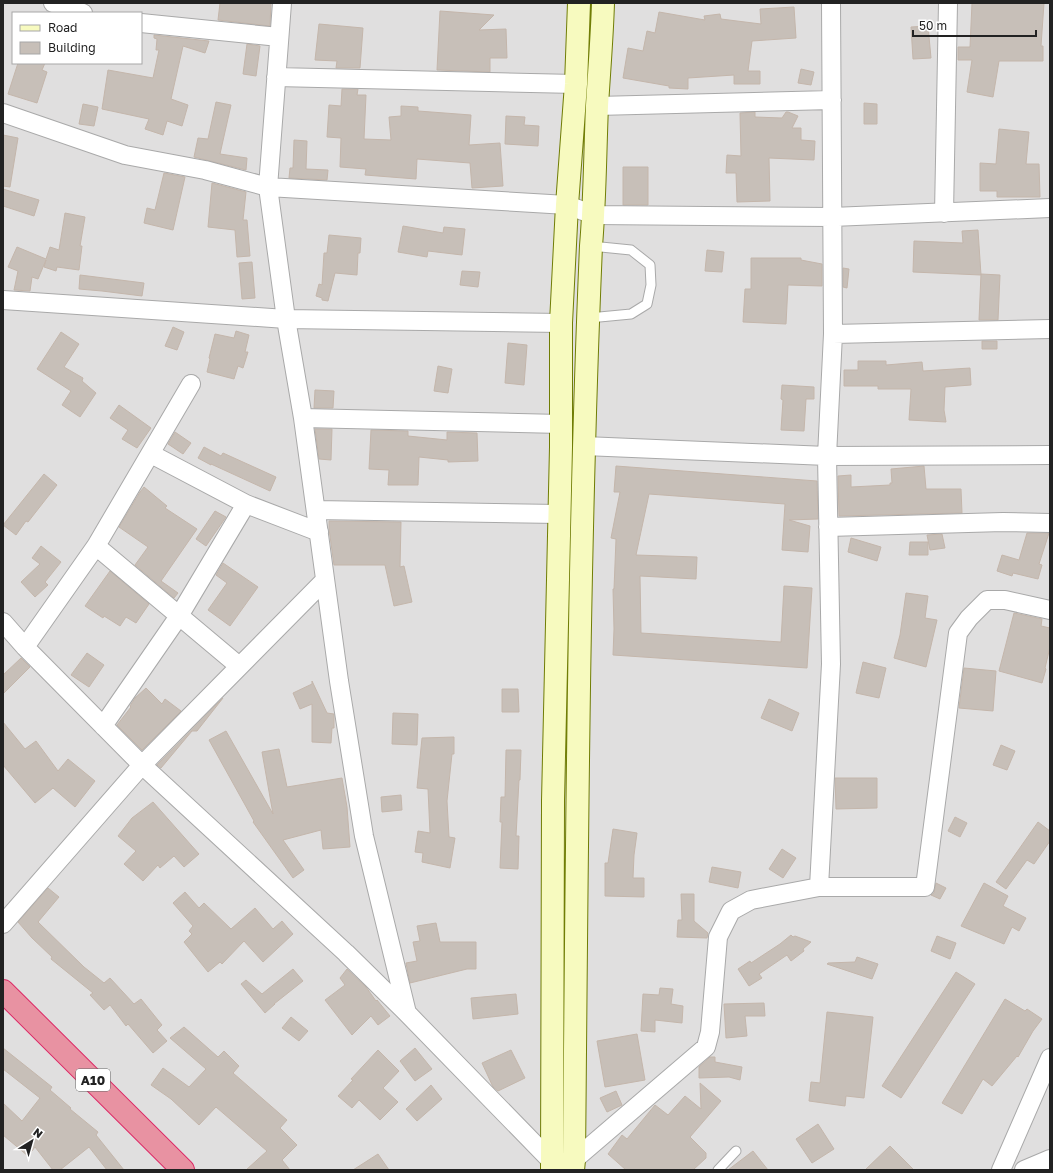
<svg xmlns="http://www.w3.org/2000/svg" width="1053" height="1173" font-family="'Golos Text',sans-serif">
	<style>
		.residential { fill: #e0dfdf; fill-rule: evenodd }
		.building { fill: #c7bfb8; stroke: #c4b6ab }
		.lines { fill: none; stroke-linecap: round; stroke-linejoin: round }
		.lane-casing { stroke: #a9a9a9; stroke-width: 11 }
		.street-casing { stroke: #a9a9a9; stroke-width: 20 }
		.secondary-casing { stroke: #707d05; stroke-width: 24 }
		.highway-casing { stroke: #dc2a67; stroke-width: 24 }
		.lane { stroke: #fff; stroke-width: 9 }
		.street { stroke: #fff; stroke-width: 18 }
		.secondary { stroke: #f7fabf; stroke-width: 22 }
		.highway { stroke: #e892a2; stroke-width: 22 }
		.labels { text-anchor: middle; stroke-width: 3; stroke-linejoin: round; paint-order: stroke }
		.shield { fill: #fff; stroke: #646464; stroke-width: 1 }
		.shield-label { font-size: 13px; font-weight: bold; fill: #222 }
	</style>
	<rect width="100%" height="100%" fill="#f2efe9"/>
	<path class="residential" d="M3,3H1050V1170H3ZM13,13H141V63H13Z"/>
	<path class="building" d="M220,3H271L270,26L218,20Z
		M972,3H1044L1041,46H1043V61H999L993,97L967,92L972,60H958V47H970Z
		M794,7L796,38L752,41L748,71H760V84H734V75L688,78V89L669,88V86L623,78L628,48L643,51L647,31L655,33L659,12L705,20L704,16L720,14L721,19L761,24L760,9Z
		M440,11L494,15L479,30L506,29L507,58H490V72L437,70Z
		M319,24L363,28L360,68H336L337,61L315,60Z
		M928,26L931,58L913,59L911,27Z
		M154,35L209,41L205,53L183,46L171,99L188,105L182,126L167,121L163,135L145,129L149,119L102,109L108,70L153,78L159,50H156L157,39L154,38Z
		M247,44L260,46L256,76L243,74Z
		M18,63H45L42,70L47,72L37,103L8,94Z
		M801,69L814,72L811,85L798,83Z
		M342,89H358L357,95H366L364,139L391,140L389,117L401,116V106L418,107V111L471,115L469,145L500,143L503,186L472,188L470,163L417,159L416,179L365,175L366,169L340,167L341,138L327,137L329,105L341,106Z
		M216,102L231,105L220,154L247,158L246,170L194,157L198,138L208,139Z
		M864,103L877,104V124H864Z
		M83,104L98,107L94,126L79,124Z
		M755,112V117L782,118L786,112H788L798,116L792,128H801V140L815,141L814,160L769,158L770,201L737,202L736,173H726L727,155L741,156L740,113Z
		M506,116L525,117L524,125L539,126L538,146L505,144Z
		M999,129L1029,132L1026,164H1039L1040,197H997V191H980V163L996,164Z
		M3,135L18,138L10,187L3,186Z
		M294,140L307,141L306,169L328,170L327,180L289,178L290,168H293Z
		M623,167H648V205H623Z
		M164,173L185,177L173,230L144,223L147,208L155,210Z
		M212,183L246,192L243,220H247L250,256L237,257L235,230L208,227Z
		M3,189L39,200L34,216L3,206Z
		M65,213L85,217L80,246H82L79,270L57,267L56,271L44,267L46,260L38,279L32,277L30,291L14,290L18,271L8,267L17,247L46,259L50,247L59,250Z
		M403,226L443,233L444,227L465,229L462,255L428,251L427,257L398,252Z
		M978,230L981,275L913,272L914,241L963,243L962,231Z
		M329,235L361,238L360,253H358L357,275L335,273L328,301L322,300V298L316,296L319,284L322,285L324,253H327Z
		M707,250L724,252L722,272L705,271Z
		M751,258H801V260L822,264V286L788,285L786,324L743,322L745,289H751Z
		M252,262L255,298L242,299L239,263Z
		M843,268L849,269L847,288L843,287Z
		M462,271L480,272L478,287L460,285Z
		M981,274L1000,275L998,320H979Z
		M80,275L144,283L142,296L102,291L79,289Z
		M173,327L184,332L177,350L165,346Z
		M236,331L249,335L245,352H248L243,368L238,366L234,379L207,372L210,359L209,358L215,334L234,338Z
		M61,332L79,344L64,367L83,378L82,381L96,393L80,417L62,405L71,391L37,369Z
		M982,341H997V349H982Z
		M508,343L527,345L524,385L505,383Z
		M858,361H886V365L922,362L923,371L970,368L971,385L945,387L944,410L946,422L909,420L911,389H878V386H844V370H858Z
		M438,366L452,369L448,393L434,391Z
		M782,385L814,387V399H806L804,431L781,430L783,400L781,399Z
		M315,390L334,391L333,408H314Z
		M119,405L151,428L137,448L122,439L128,430L110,418Z
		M315,429H332L331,460L319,459Z
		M371,430L408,431V436L447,440V432L477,433L478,461L448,462V460L419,457L418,485H388L389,470L369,469Z
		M175,432L191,443L183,454L168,444Z
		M204,447L221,456L223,453L276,477L270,491L211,464V465L198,458Z
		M616,466L817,481L818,519L789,520L810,526L808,552L782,550L785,504L649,494L636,555L697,557L696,579L640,576L641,633L781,642L784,586L812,588L807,668L613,655L614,629L613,589H614L616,539L611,538L620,492H614Z
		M924,466L926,489H961L962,513L839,516L838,476L851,475V487L890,485V483H892L891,469Z
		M44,474L57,485L28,522L26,521L16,535L3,525Z
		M144,487L167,506L165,508L197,529L161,581L178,593L174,598L135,565L148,547L119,527L140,492Z
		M215,511L226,517L206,546L196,539Z
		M329,521L401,522L400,567L404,566L412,602L394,606L385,565H334L329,529Z
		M1027,533H1049L1039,564L1042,565L1038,579L1013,573L1012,576L997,571L1002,555L1019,560Z
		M942,534L945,548L930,550L927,535Z
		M851,538L881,547L877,561L848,552Z
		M910,542H928V555H909Z
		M41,546L61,562L45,582L48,585L35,597L21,582L40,564L32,558Z
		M223,563L258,587L230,626L208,610L227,583L216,575Z
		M110,571L149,604L136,623L126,617L120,626L104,616L103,618L85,606Z
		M906,593L928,596L925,618L937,620L926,667L894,658L900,635Z
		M1014,613L1042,619L1041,626L1050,628V647L1045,668L1046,669L1042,683L999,671Z
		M87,653L104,665L89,687L71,675Z
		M21,658L30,667L3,694V675Z
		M863,662L886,668L879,698L856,693Z
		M964,668L996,671L993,711L959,708Z
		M312,681L327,713L334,714V728H332L331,743L312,742V704L300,709L293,693L312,684Z
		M146,688L162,704L165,699L181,711L142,750L117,725L131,707L130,706L135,698Z
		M502,689H518L519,712H502Z
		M223,698L197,731H192L161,768L157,765Z
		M769,699L799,713L792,731L761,718Z
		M393,713L418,714L417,745L392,744Z
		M3,722L25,749L36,741L58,771L68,759L95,781L75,807L53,788L35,803L3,765Z
		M226,731L273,814L262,752L279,749L287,787L342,778L347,807L350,847L323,849L321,830L283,840L304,870L293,878L253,822L254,821L209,740Z
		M454,737V754H452L447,801L449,837L455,838L450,868L422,862L423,853L415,852L418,831L430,833L428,789L417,788L422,738Z
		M1001,745L1015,751L1007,770L993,765Z
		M506,750H521L520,780H519L516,836H519L518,869L500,868L502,822H500L501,797H505Z
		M835,778H877V808L836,809Z
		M401,795L402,810L382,812L381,797Z
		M153,802L199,854L184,867L174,856L160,868L158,865L143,881L124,864L136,851L118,836L132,818Z
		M955,817L967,823L960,837L948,831Z
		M1038,822L1050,831V841L1034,864L1027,860L1006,889L996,882Z
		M613,829L637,833L634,855L633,878H644V897L605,896V863H608Z
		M782,849L796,858L783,878L769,869Z
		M712,867L741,872L738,888L709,882Z
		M936,883L946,888L940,899L931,895L934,893Z
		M984,883L1008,896L1003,906L1026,918L1019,931L1012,927L1004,944L961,926Z
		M48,888L59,897L38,922L84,967L104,983L110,978L134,1004L141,999L162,1025L157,1030L167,1041L153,1053L128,1024L126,1026L110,1005L104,1010L90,995L93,993L51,959L52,957L32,938L18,922Z
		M185,892L199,908L204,903L231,929L255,908L273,929L282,921L293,934L263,962L244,941L222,964L220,962L208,972L184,942L192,934L189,931L193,926L173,903Z
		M681,894H694V921L708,933L707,938L677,937L678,920H682Z
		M436,923L440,942H476V969H467L410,983L406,963L417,961L413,942L420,941L417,926Z
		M791,935L793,937L795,936L811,942L803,949L804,951L791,961L787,955L759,974L762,978L749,986L738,969L750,961L751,963L780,944Z
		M937,936L956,943L950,959L931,951Z
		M857,957L878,964L872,979L827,964L828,963L855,962Z
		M293,969L303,981L274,1004H275L265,1013L241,984L246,980L262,994Z
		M347,969L366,987L376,1001L377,1000L390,1016L378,1025L371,1016L352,1035L325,1000L345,985L340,978Z
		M956,972L975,984L901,1098L882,1086Z
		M660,988L673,989L671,1004L683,1006L682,1023L655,1020V1032L641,1031L643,994L659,995Z
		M516,994L518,1014L473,1019L471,998Z
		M1005,999L1025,1011L1027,1009L1042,1019L1033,1031L1018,1057L1017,1056L992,1086L983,1079L962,1114L942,1103Z
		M764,1003L765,1016H745L747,1036L726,1038L724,1004Z
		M827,1012L873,1017L864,1098L846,1096L845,1106L809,1101L811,1082L820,1083Z
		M291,1017L308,1031L299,1041L282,1028Z
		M184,1027L218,1057L224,1051L239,1066L233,1073L287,1120L280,1128L297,1145L282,1160L290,1170H246L267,1151L216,1107L199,1125L171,1099L151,1085L163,1068L189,1087L206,1069L170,1038Z
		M637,1034L645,1080L605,1087L597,1041Z
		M3,1048L52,1087L50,1090L71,1108L70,1109L98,1132L96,1135L124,1170H107L89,1147L60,1170H53L35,1147L28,1156L3,1135V1103L22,1121L40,1098L3,1069Z
		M415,1048L432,1069L415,1081L400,1061Z
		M378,1050L399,1071L383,1088L398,1102L380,1120L359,1100L352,1108L338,1096L353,1080L351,1079Z
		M511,1050L525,1078L498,1091L493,1087L482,1063Z
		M710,1057H715V1062L742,1067L740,1080L729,1077L699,1078V1067Z
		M700,1083L721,1101L690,1137L706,1153V1158L693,1170H626L608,1154L622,1135L627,1139L655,1105L668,1115L685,1096L701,1109Z
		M431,1085L442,1099L417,1121L406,1109Z
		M616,1091L622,1105L607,1112L600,1098Z
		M818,1124L834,1149L812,1163L796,1139Z
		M890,1146L914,1170H865Z
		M753,1151L768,1170H728Z
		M378,1154L389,1170H353Z"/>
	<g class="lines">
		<defs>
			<path id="lane" d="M589,318L631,314L647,304L651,285L650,265L631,250L591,246
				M718,1170L736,1151"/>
			<path id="street" d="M53,3L83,13
				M282,3L268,187L286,319L303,418L339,681L364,836L407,1013
				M141,23L279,37
				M276,77L576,84
				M597,106L832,100
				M3,113L125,155L205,170L268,187L567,205L594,215L832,217L1050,208
				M944,213L948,3
				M3,300L286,319L561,323
				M833,334L1050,329
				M303,418L561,424
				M584,446L827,456L1050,455
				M151,454L246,504L319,532
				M316,510L559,514
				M828,527L1003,522L1050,523
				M96,546L239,666
				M3,622L25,647L142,765L346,953L407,1013L558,1168
				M25,647L96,546L191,384
				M103,726L179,616L246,504
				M819,887L831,664L827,456L833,334L831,3
				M3,924L142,765L325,580
				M574,1160L706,1047L710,1032L718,937L731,911L751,900L819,887H925L958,633L969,618L987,600H1005L1050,610
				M1001,1170L1050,1058
				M1024,1170L1050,1159"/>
			<path id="secondary" d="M552,1170L553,801L561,447V323L567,205L576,84L579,3
				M573,1170L574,1160C577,855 578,550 591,246C595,199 595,153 597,106C599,72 602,37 603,3"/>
			<path id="highway" d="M3,991L183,1170"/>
		</defs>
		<use href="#lane" class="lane-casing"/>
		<use href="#street" class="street-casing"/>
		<use href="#secondary" class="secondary-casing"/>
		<use href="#highway" class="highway-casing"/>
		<use href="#lane" class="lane"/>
		<use href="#street" class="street"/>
		<use href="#secondary" class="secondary"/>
		<use href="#highway" class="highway"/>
	</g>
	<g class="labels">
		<rect class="shield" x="76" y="1069" width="34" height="22" rx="3"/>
		<g class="shield-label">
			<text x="93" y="1085">A10</text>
		</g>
	</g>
	<rect width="1053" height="1173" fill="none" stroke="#222222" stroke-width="8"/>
	<rect x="12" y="12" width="130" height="52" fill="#ffffff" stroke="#a7a7a7"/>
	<rect x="20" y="25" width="20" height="6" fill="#f7fabf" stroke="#a7a7a7"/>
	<text x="48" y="32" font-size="12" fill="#222222">Road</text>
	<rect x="20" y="42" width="20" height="12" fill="#c7bfb8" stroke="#a7a7a7"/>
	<text x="48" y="52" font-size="12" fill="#222222">Building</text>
	<g transform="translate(32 1141) rotate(37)" stroke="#ffffff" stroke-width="3" paint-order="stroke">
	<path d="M0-3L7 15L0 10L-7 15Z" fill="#222222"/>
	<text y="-6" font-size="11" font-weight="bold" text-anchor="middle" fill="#222222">N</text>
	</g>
	<path d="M913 30v6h123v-6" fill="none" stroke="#222222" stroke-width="2"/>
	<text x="919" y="30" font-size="12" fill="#222222" stroke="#ffffff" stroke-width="3" paint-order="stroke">50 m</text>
</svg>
